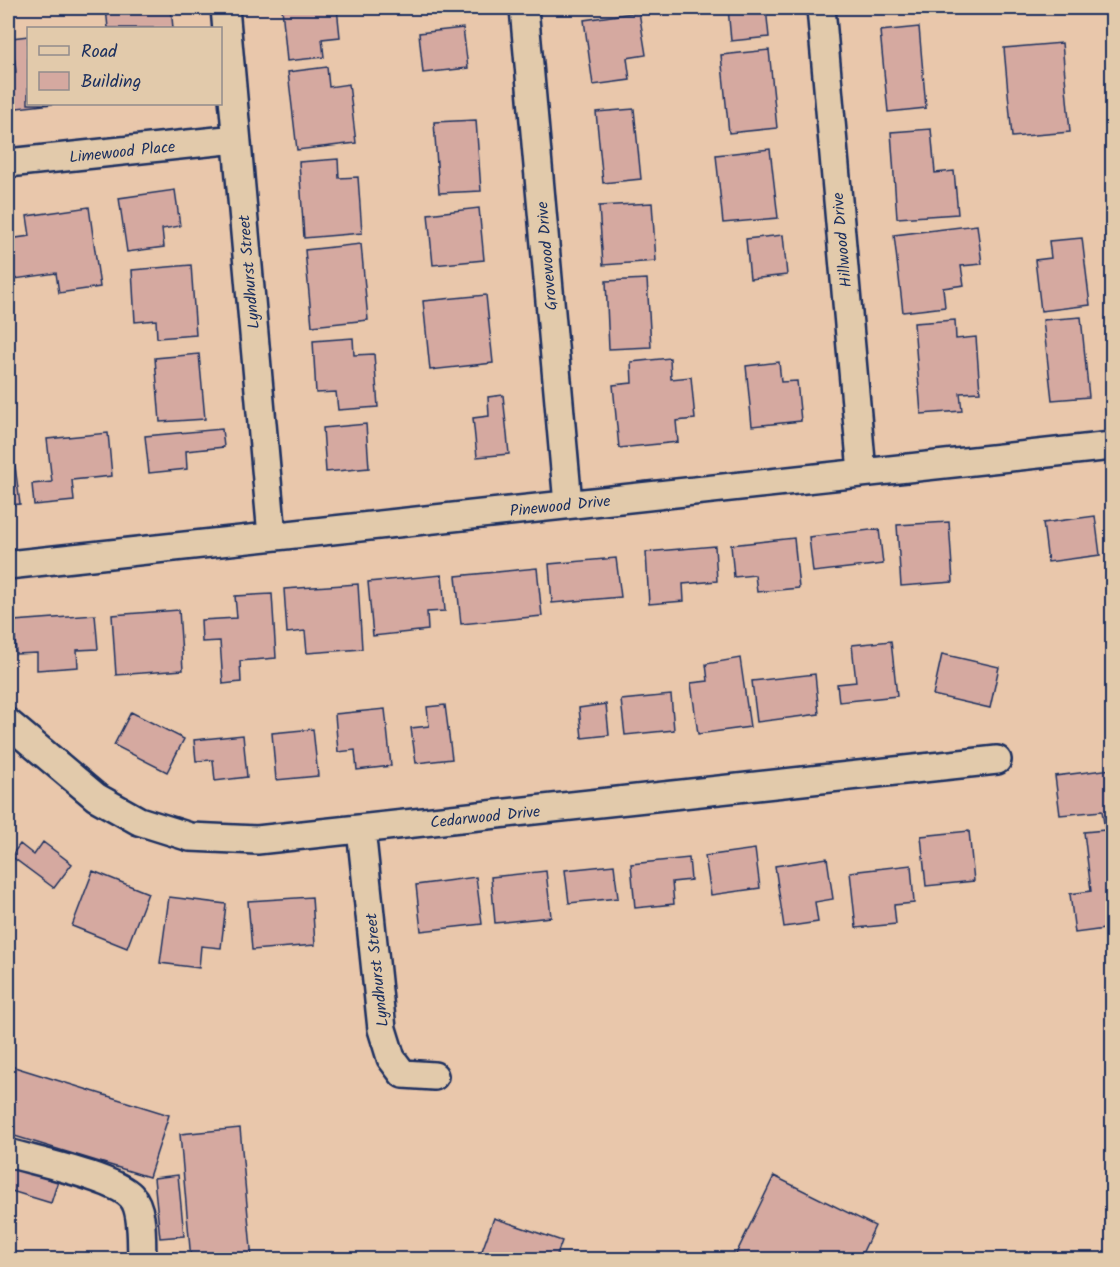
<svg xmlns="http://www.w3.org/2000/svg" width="1120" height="1267" font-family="Kalam,sans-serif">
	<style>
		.building { fill: #d5a9a0; stroke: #1b2f5e; stroke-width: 1.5 }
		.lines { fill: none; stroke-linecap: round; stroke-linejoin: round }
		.minor-casing { stroke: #1b2f5e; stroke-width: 32 }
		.minor { stroke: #e2caab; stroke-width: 27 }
		.labels { text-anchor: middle; stroke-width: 4.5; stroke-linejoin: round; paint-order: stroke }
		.street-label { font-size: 16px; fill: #1b2f5e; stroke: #e2caab }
	</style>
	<rect width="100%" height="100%" fill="#e9c7ab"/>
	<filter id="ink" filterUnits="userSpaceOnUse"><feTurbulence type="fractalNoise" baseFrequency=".0167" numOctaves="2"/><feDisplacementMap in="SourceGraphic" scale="12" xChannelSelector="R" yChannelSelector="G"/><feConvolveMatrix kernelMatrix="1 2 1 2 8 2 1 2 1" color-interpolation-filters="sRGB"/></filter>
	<g filter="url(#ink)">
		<path class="building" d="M106,8H171L173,28H108Z
			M282,8H337L340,37L322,39L324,57L287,61Z
			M419,8H454V10L419,12Z
			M728,8H766L769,37L731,41Z
			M639,12L646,55L627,58L630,80L593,85L584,20Z
			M919,27L926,108L888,112L880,31Z
			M463,28L468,68L423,73L419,33Z
			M28,36V104H53L8,109V73L16,72L12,38Z
			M1062,43L1070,132L1012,137L1004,48Z
			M769,50L777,128L729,133L721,55Z
			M327,67L329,87L349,84L356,143L297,150L288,72Z
			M634,109L641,179L603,183L596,112Z
			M476,120L481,191L439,193L434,122Z
			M931,129L935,173L954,171L958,214L897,218L891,132Z
			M770,149L778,218L723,223L716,155Z
			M338,159L339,178L358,177L362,233L304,238L299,162Z
			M175,190L180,226L162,229L164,247L127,252L119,198Z
			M652,203L656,261L603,265L599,206Z
			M89,207L100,287L59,293L56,273L15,279L9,239L30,236L27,216Z
			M479,208L484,260L433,265L428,214Z
			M977,225L982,264L961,266L964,285L943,288L945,307L903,312L894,235Z
			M783,235L787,275L750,279L746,239Z
			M1082,238L1090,305L1041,311L1035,260L1051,258L1049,241Z
			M361,244L368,320L312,326L305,250Z
			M191,265L196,335L157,338L156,320L135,322L132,270Z
			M647,279L651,347L609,349L606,281Z
			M486,295L493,363L430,370L423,301Z
			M1081,317L1089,397L1052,400L1043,320Z
			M955,320L956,339L976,337L980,392L960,393L962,411L921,414L914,323Z
			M353,338L354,355L374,354L378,407L338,410L336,392L316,393L313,341Z
			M199,354L205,419L160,422L155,358Z
			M670,358L671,379L691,377L695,419L676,421L678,442L619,448L613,385L632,383L631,362Z
			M779,362L781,382L797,381L801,421L752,426L746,366Z
			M503,395L509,454L477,457L473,418L489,416L488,397Z
			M366,424L369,468L326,472L323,428Z
			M222,429L224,447L186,451L187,469L149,473L145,436Z
			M108,433L112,476L72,480L74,501L34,505L32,484L52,482L47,439Z
			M15,466L20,504L8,505V467Z
			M1095,516L1100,555L1048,562L1043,523Z
			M949,522L953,582L901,586L897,525Z
			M879,529L883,564L813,572L809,537Z
			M794,538L799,588L757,592L755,575L734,577L731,545Z
			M715,546L717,581L683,584L684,601L649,604L646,552Z
			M616,558L621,597L552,603L549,564Z
			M537,568L542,616L461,624L456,576Z
			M442,575L445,611L427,612L428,630L373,636L368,582Z
			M358,584L362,649L307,653L305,631L287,633L284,589Z
			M272,594L276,658L240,661L241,682L223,684L220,641L202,642L201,620L237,618L235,596Z
			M179,610L183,670L116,675L112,615Z
			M95,615L98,649L77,650L78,667L37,670V653L16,654L14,621Z
			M891,641L897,696L839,702L837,684L856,682L852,645Z
			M942,654L999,667L990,708L933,695Z
			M740,658L750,727L698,734L691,683L708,681L706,664Z
			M815,674L819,714L757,722L752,681Z
			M671,695L674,730L625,735L621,700Z
			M606,704L609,735L582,738L579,708Z
			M445,705L452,759L416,763L411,728L429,726L427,707Z
			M385,709L391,766L357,770L355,750L338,752L335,714Z
			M131,712L184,739L167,772L114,745Z
			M313,729L318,776L276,780L272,733Z
			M243,735L247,777L215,781L213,760L196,761L194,740Z
			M1112,769V928L1075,933L1070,894L1091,891L1084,832L1105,830L1102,811L1060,815L1055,776Z
			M969,831L974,881L926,886L921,836Z
			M43,842L72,864L54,888L11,856L20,844L34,855Z
			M755,849L760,888L711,895L705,856Z
			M689,858L691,880L672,882L674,904L635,908L631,864Z
			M827,858L833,899L815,902L818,922L784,927L775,866Z
			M614,865L618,898L569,903L565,870Z
			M911,865L914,903L894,905L896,924L856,928L850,872Z
			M93,871L148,893L127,948L72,926Z
			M546,871L551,917L495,923L491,877Z
			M476,877L482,924L421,931L416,885Z
			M169,897L226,904L221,948L201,946L199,968L160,963Z
			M312,897L315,945L252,950L248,901Z
			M8,1065L169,1115L149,1177L8,1134Z
			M240,1128L252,1260H191L180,1134Z
			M8,1165L58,1181L51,1203L8,1190Z
			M178,1175L184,1236L160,1238L154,1178Z
			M774,1176L875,1226L859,1260H748L736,1254Z
			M494,1218L562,1241L555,1260H462L464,1253L479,1259Z
			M184,1253L185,1260H161L160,1256Z"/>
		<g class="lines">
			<defs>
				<path id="minor" d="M225,8L272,536
					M524,8L568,504
					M821,8L862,472
					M8,163L236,139
					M8,565L1112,446
					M8,723L96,797L139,821L190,837L257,840L997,760
					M361,829L382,1029L391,1058L403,1074L434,1076
					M8,1153C35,1161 113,1177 131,1196C144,1209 141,1242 142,1260"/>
			</defs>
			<use href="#minor" class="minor-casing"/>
			<use href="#minor" class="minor"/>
		</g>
	</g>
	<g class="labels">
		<g class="street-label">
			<text transform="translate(122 151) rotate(-6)" y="6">Limewood Place</text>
			<text transform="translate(841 240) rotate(-95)" y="6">Hillwood Drive</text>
			<text transform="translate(546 256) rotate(-95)" y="6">Grovewood Drive</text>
			<text transform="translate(248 272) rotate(-95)" y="6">Lyndhurst Street</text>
			<text transform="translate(560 505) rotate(-6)" y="6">Pinewood Drive</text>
			<text transform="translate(485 816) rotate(-6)" y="6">Cedarwood Drive</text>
			<text transform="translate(376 970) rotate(-96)" y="6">Lyndhurst Street</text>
		</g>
	</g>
	<rect width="1120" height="1267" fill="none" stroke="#e2caab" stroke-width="30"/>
	<rect x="15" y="15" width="1090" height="1237" fill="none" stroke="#1b2f5e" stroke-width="2" filter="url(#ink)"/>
	<rect x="27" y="27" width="195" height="78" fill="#e2caab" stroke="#928c8c" stroke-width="1.5"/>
	<rect x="39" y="46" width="30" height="9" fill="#e2caab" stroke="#928c8c" stroke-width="1.5"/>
	<text x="81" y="57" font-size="18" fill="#1b2f5e">Road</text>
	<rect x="39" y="72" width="30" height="18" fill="#d5a9a0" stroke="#928c8c" stroke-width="1.5"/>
	<text x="81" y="87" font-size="18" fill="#1b2f5e">Building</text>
</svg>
